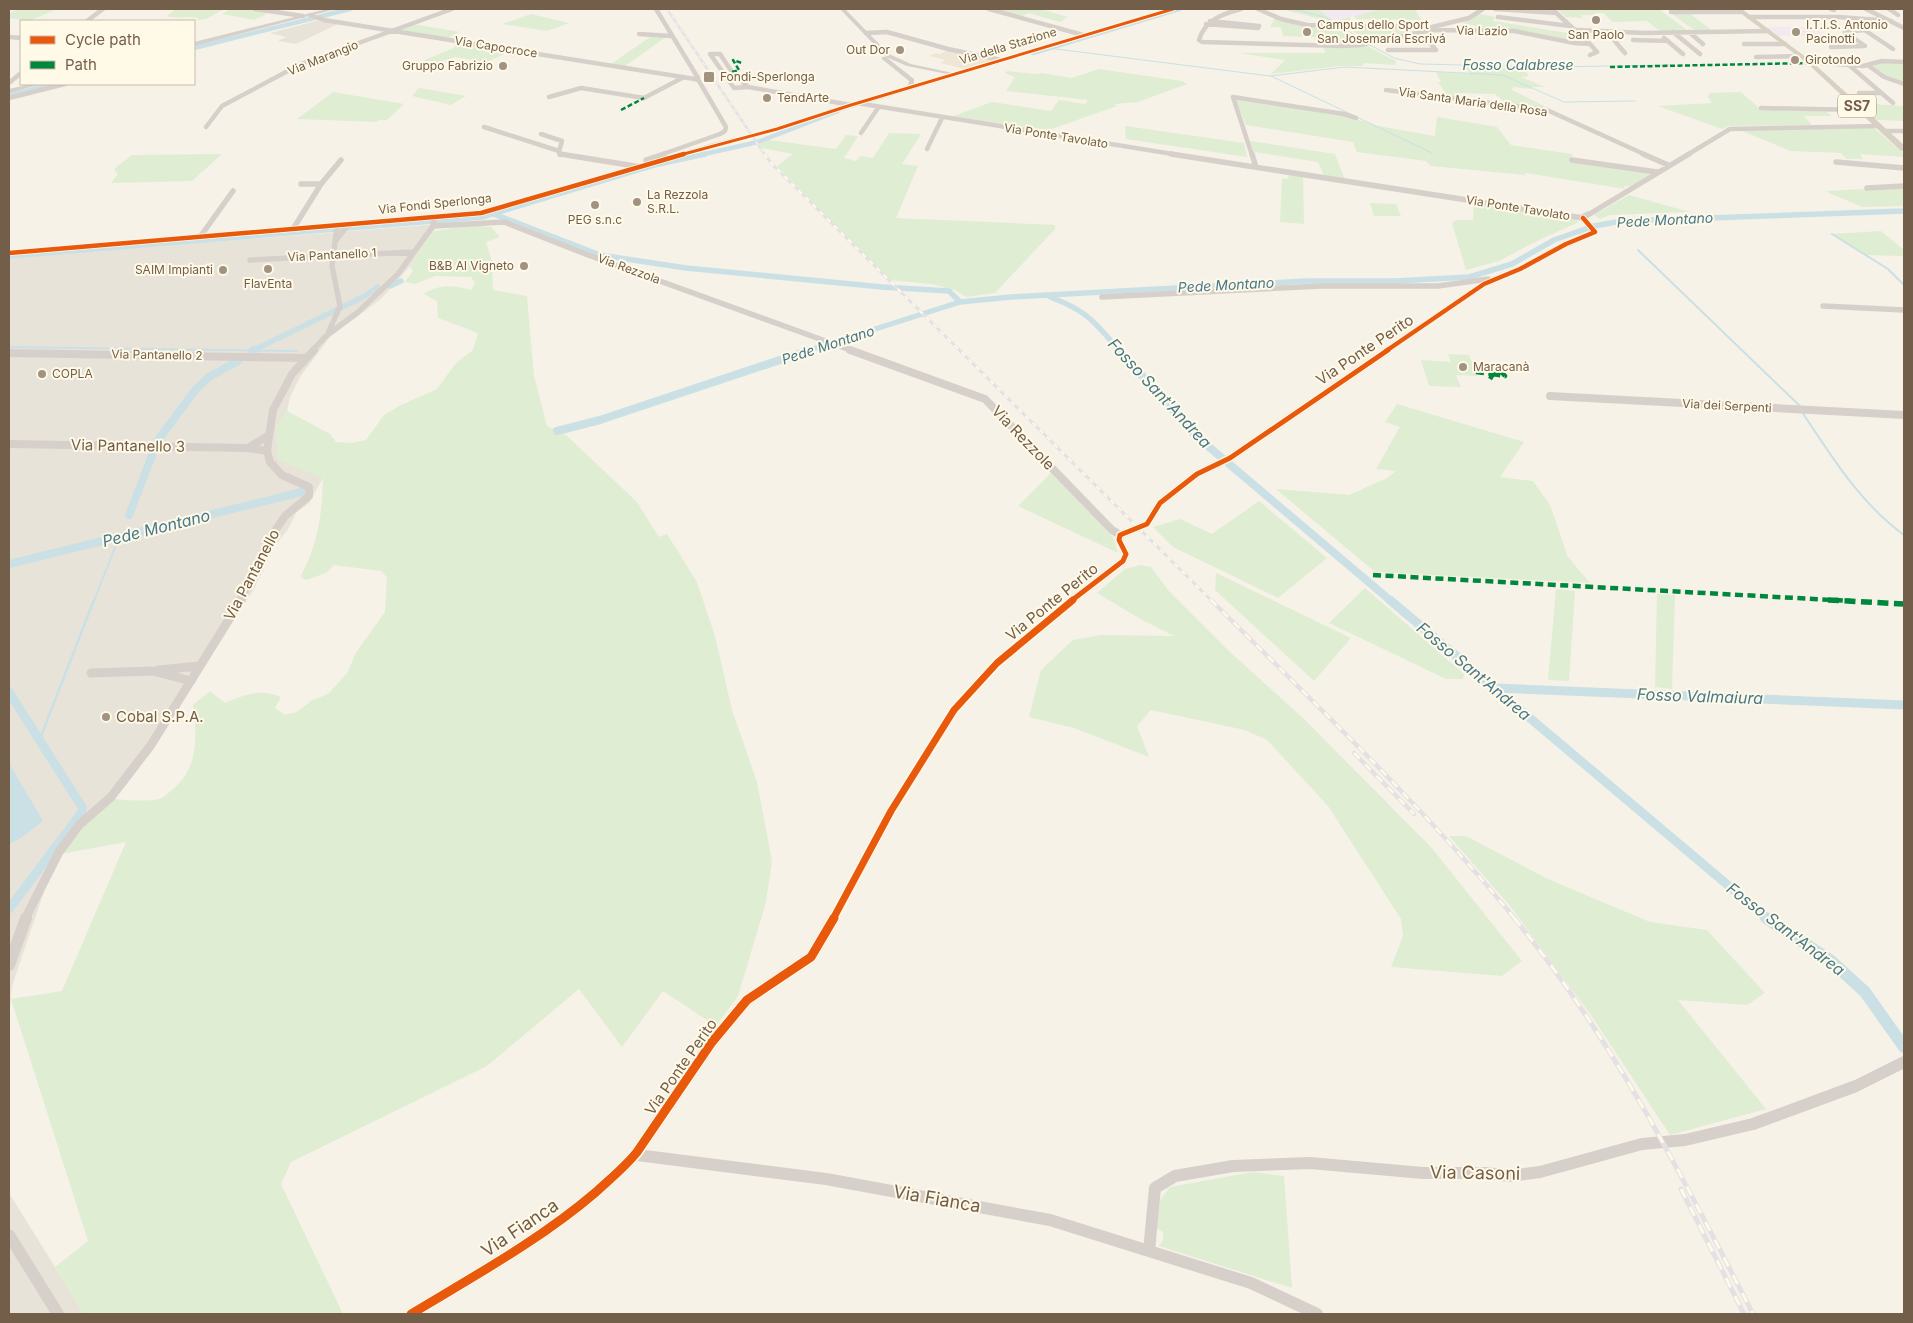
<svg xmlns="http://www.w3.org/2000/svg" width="1913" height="1323" font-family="Inter,sans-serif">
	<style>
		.residential { fill: #efe6d5 }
		.industrial { fill: #e8e3d9 }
		.education { fill: #f4e8f1 }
		.green { fill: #dfedd3 }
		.water { fill: #cae0e5 }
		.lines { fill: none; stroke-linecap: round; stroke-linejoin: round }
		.stream-far2 { stroke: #cae0e5; stroke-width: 1 }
		.stream-far1 { stroke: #cae0e5; stroke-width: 2 }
		.stream { stroke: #cae0e5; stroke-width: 2.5 }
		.canal-far4 { stroke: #cae0e5; stroke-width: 4.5 }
		.canal-far3 { stroke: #cae0e5; stroke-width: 5.5 }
		.canal-far2 { stroke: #cae0e5; stroke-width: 8 }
		.canal-far1 { stroke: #cae0e5; stroke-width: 9 }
		.canal { stroke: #cae0e5; stroke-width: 12 }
		.minor-far4 { stroke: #d7d0ca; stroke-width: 4.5 }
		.minor-far3 { stroke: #d7d0ca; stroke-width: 5.5 }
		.minor-far2 { stroke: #d7d0ca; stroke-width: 8 }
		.minor-far1 { stroke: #d7d0ca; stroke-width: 9 }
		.minor { stroke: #d7d0ca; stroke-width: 12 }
		.tertiary { fill: #d7d0ca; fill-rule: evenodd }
		.secondary { fill: #d7d0ca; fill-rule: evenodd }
		.primary { fill: #d8d1c3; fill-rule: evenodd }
		.rail-far3-casing { stroke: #e4e1e4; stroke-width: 2.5 }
		.rail-far2-casing { stroke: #e4e1e4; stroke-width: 3 }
		.rail-far1-casing { stroke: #e4e1e4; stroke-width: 4.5 }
		.rail-casing { stroke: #e4e1e4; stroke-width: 5 }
		.rail-far3 { stroke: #fff9e8; stroke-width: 1; stroke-dasharray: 4; stroke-linecap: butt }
		.rail-far2 { stroke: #fff9e8; stroke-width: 2; stroke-dasharray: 5; stroke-linecap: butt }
		.rail-far1 { stroke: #fff9e8; stroke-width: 2.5; stroke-dasharray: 8; stroke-linecap: butt }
		.rail { stroke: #fff9e8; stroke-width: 3; stroke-dasharray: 10; stroke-linecap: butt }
		.quiet-far2 { stroke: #00873e; stroke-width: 2.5; stroke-dasharray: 5 2.5; stroke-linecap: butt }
		.quiet-far1 { stroke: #00873e; stroke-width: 4.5; stroke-dasharray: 8 4.5; stroke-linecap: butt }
		.quiet { stroke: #00873e; stroke-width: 5.5; stroke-dasharray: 11 5.5; stroke-linecap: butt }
		.cycleway-far4-casing { stroke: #fff9e8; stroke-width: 5 }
		.cycleway-far3-casing { stroke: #fff9e8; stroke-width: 6 }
		.cycleway-far2-casing { stroke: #fff9e8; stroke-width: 8 }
		.cycleway-far1-casing { stroke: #fff9e8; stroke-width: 10 }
		.cycleway-casing { stroke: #fff9e8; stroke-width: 12 }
		.cycleway-far4 { stroke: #e8590c; stroke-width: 3 }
		.cycleway-far3 { stroke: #e8590c; stroke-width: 4.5 }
		.cycleway-far2 { stroke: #e8590c; stroke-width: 5 }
		.cycleway-far1 { stroke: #e8590c; stroke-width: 7 }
		.cycleway { stroke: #e8590c; stroke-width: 9 }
		.poi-dot { fill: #a19281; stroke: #fff9e8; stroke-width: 2 }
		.labels { text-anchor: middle; stroke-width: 4; stroke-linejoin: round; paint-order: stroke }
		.far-poi-label { font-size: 12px; fill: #735e49; stroke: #fff9e8; text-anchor: start }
		.far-street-label { font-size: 12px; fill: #735e49; stroke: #fff9e8 }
		.far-water-label { font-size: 14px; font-style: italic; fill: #46788c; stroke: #fff9e8 }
		.shield { fill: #fff9e8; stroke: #9d8c79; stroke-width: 1 }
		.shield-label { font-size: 14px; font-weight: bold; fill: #735e49 }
		.street-label { font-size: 15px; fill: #735e49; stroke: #fff9e8 }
		.poi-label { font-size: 15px; fill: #735e49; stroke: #fff9e8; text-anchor: start }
		.water-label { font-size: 16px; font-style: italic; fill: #46788c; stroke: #fff9e8 }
		.near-street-label { font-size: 18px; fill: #735e49; stroke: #fff9e8 }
	</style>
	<rect width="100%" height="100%" fill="#f6f2e8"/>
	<path class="residential" d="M948,50L995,60L965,69L940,63L945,60L929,56L935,53L940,54Z"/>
	<path class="industrial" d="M320,20L340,23L296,44L278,41L286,37L270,33Z
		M440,224L426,241L410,266L382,298L330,337L300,377L290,397L287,411L276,427L323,478L309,503L296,513L288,529L274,547L253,591L113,799L81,829L61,854L48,880L12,986L9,1019V258Z
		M9,1193L55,1267L84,1314H9Z"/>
	<path class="education" d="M1318,9H1383L1336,21Z
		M1766,27H1814L1826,36H1778Z"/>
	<path class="green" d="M19,9H57L29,21L9,18V13Z
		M176,9H224L206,19L198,20V18C188,16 176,19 167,16Z
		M231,9H248L270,12L254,20L222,14Z
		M991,9H1040L1068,17L1060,22L1029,13L1019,17Z
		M1281,9H1318L1335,21L1350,17L1351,26H1328L1324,20Z
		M1383,9H1415L1421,20L1356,19L1354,16Z
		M1557,9H1659L1688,31L1661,32L1647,21L1613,22L1603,13H1595L1597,15H1581L1583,18L1566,17Z
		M1671,13H1689L1713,31H1695Z
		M531,14L569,23L547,31L502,24Z
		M1480,14L1495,17L1493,21L1573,34L1583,42L1493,30L1463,23L1464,20Z
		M1275,18L1299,26L1341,28L1363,43L1342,45L1335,38L1283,36L1281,27H1270Z
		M413,24L460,32L447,38L397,30Z
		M1348,28L1422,29L1368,41Z
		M653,35L666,37L625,66L611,64Z
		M457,42L511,51L487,62L455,57L421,68L410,66L454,48Z
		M1365,45L1396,61L1395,65L1363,63V66H1341L1271,74L1285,60L1239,53H1323L1326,52L1322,47Z
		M1877,63H1904V83L1884,76L1873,66Z
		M1465,67L1524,69L1529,76L1521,77L1545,87H1530L1531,89L1513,87L1512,90L1544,106L1545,109L1507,104L1495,94L1454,93L1455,98L1448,97L1438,82H1441L1436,72L1471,74Z
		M1099,69L1182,81L1187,84L1138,102L1114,104L1117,106L1043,132L948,118L992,102L1051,111L1059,100L1085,104L1088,100L1006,91L1015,77L1005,73L1007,71L1036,74L1042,73L1071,78Z
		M419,88L466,96L451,105L412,96Z
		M333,92L404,104L387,120H379L376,122L297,119Z
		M1741,92L1759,108L1824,110L1832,116H1804L1812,125L1729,126L1722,129L1658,106L1712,103L1707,96L1710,95L1708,93Z
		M1239,99L1344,115L1378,126L1435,136L1437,117L1497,127L1511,145L1572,154V160L1652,173L1631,186H1624L1625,189L1526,173L1525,175L1431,166L1426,161L1357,152L1353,142L1246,125L1236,101Z
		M1856,103L1904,106V121L1876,120Z
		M1125,126L1244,143L1247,157L1126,139Z
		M1874,128L1904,154V157L1860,154L1863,159H1846L1841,153L1791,151L1737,129Z
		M889,133L921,134L902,164L918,166L896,218L1055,225V229L995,293L966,297L955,290L931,284L890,280L834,226L777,166L793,154L762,148L759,144L769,140L836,149L846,135L858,136L844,158L856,161L861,156L873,158Z
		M1250,141L1335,154L1345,180L1324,176L1318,162L1254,152Z
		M222,154L192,181L111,183L118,174L114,169L132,155Z
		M1289,174L1303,177L1304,224L1280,222L1282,178L1288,179Z
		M1904,187V206L1862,207L1825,191Z
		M1629,195L1690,212L1610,215L1600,219L1594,215Z
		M1370,203L1396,204L1401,216H1374Z
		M1474,203L1575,219L1579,222L1539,240L1499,261L1466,270L1452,223L1456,220H1473Z
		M470,225L491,227L500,237L486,242L492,262L493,290L527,296L534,376L547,426L566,435L637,502L659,537L667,534L697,582L715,636L732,710L757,782L772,861L766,902L738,996L716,1026L663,991L622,1047L579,989L487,1066L291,1162L281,1184L343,1314H84L55,1267L88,1241L11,999L62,991L126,842L61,854L81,829L113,799C128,800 144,802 159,799C164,798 168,793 172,790C199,768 197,737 193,705L210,691L225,703C245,695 260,688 281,697L275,708L285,715L297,712L311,701L328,694L348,672L355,654L385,612L387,577L381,571L334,565L326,573L306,580L300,577C318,545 322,514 323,478L278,460L276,427L287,411L330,434L336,442L352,443L366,440L384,415L401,405L437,389L456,363L473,350L478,333L438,318L437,301L424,294C438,284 455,285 471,290L475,283L471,277L435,276L415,284L405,282L413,271L410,266L426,241L435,231Z
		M1881,231L1904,250V256L1866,255L1832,234Z
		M1448,354L1469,355L1477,376L1456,375L1461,387L1429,386L1421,360L1451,362Z
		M1397,404L1524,442L1500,477L1533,481L1550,505L1568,557L1590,583L1375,572L1276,489L1349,495L1387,478L1396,471L1376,469L1400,427L1385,422Z
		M1051,473L1113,537L1118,553L1018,506Z
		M1259,501L1327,558L1278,598L1173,547L1153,527L1180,519L1212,534Z
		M1141,565L1151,567L1168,590L1230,652L1303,718L1431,847L1522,961L1502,976L1391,967L1403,936L1401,919L1328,806L1267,740L1245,730L1151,710L1137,726L1149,757L1074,728L1029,717L1041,670L1073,640L1101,635L1174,636L1142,620L1097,593L1125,569Z
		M1216,573L1351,638L1314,681L1215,590Z
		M1365,588L1464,674L1463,679H1446L1329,623Z
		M1556,589L1575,591L1569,681L1548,680Z
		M1657,594L1675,595L1672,689L1655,687Z
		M1449,836H1466L1548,879L1650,922L1707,930L1765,993L1747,1005L1678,1000L1766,1109L1670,1135L1591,1015L1510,906Z
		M1253,1172L1284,1176L1292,1288L1159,1246L1163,1240V1232L1157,1229L1160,1200L1170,1187Z"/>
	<path class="water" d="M9,763L43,821L21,838L9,844Z"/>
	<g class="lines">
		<path class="stream-far2" d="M1293,9L1324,17L1339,25
			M1345,29L1366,42
			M1370,45L1394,58L1420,64L1550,67L1670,65
			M1048,48L1270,76L1345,67L1502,75L1564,102L1635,101
			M1271,76L1432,153"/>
		<path class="stream-far1" d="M1580,216L1588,212
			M1832,234L1888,269L1904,285
			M1638,250L1801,407
			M9,347L297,351
			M1802,412C1832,457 1860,503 1904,535
			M94,601L119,537"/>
		<path class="stream" d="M39,741L94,600"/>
		<path class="canal-far4" d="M194,48L350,9
			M1033,53L1179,9
			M9,95L54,84
			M700,155L758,142L838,111"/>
		<path class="canal-far3" d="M491,213L600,255L686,268L882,287L949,291L960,302
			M9,256L482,217L654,165L705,154
			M390,286L401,281
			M1050,297C1088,311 1094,322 1120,351
			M252,351L363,297L378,287
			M806,351L960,302L1011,297L1306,281H1396L1469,277L1512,264L1554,240L1594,226L1622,221L1904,211"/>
		<path class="canal-far2" d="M1119,350L1196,436L1391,601
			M252,351L254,350
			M557,431L600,420L810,350
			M129,515L158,440L196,389L209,377L238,361
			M9,564L302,492"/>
		<path class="canal-far1" d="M1390,600L1768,919
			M1496,688L1904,705
			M9,692L82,807V812L9,909"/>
		<path class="canal" d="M1766,918L1830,960L1865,992L1904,1047"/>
		<path class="minor-far4" d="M255,9L303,16
			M656,9L698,78L695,79L699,81L726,127L725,131L720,134L660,155
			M989,9L1083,35
			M1241,9C1222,14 1205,20 1199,40L1202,42L1341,46L1360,45L1431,30L1514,31L1574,43L1590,44L1552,9
			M1258,9L1281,19L1307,25L1422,27
			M1495,9L1557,13
			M1831,9L1834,10
			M1866,9L1904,28
			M1889,9L1898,15
			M1671,12H1742
			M310,15L324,20L695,79
			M1498,17L1570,26
			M1749,17H1839L1891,21
			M87,21L103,9
			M1206,24L1258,28L1259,26L1210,21
			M1432,27L1469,18L1483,9
			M1860,27L1893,49
			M1577,30L1644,33L1768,31
			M1607,32L1625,53
			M1673,32L1700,54
			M1689,32L1703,44
			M866,33L887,32L948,49L1001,60
			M639,34L671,36
			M9,37L21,38
			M1664,38L1683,54
			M1633,40L1668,41
			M1590,44L1597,52L1590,55
			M1744,44H1785
			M1831,47L1865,46L1845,32L1864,30
			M1388,50H1436L1430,43L1411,42L1407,34
			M710,54H720L732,72L748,87L734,88Z
			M1756,57L1801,56
			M1809,62L1863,66L1882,61L1904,62
			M1849,65L1893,103
			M1869,66L1884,77L1904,84
			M9,83L21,73
			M748,87L851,105
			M1386,90L1547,110L1646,155
			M1859,93H1880
			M549,97L581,88L644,98L684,77
			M9,98L65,84
			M857,103L1179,155
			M1761,108L1860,110
			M206,127L222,106L301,64L452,9
			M484,127L559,151L560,155
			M1883,131H1904
			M861,133L878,108
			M541,134L562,141L559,151
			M927,149L942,118
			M1252,155L1233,97L1344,114L1356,118
			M1687,155L1730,129L1878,126"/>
		<path class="minor-far3" d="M560,154L641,167
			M1171,154L1583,218L1689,154
			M1252,154L1256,167
			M1643,154L1668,165
			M1572,160L1657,172
			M1836,162L1904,168
			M648,165L646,160L664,154
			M301,184H321
			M1867,188L1904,186
			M433,226L504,222L588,255L853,351
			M293,229L321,184L341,160
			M200,237L233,191
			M336,240L348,225
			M250,260L414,252
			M1102,297L1321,286H1438L1488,279
			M1823,306L1904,310
			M329,331L340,306L332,266L337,226
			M312,351L327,335L357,313L398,274L433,226L434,217
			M1386,351L1484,284L1520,269L1566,244L1595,232L1583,218"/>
		<path class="minor-far2" d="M850,350L985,399L1112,530L1120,535
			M9,353L306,358
			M1550,396L1904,415
			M9,444L248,448L267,451
			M248,448L269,435
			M240,601L271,537L285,516L309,496V487L282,475L270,462L267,451L273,410L292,374L314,350
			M1071,601L1123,561L1126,554L1119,540L1120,535L1147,524L1160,503L1197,474L1230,458L1388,350"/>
		<path class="minor-far1" d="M158,670L200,666
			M91,673L153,671L191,681
			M25,919L59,852L79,825L111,797L151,745L241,600
			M833,919L891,811L954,710L997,663L1073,600"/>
		<path class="minor" d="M9,965L26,918
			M637,1155L826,1179L1050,1220L1251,1283L1317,1314
			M9,1235L58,1314
			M1149,1251L1155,1188L1175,1176L1233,1166L1310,1163L1423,1173H1487L1510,1176L1540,1172L1642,1144L1685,1140L1753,1124L1856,1086L1904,1062
			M411,1314C474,1276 540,1240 596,1192C610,1179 625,1167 637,1152L712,1042L747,1000L811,957L834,918"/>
		<path class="tertiary" d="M840,9H845L889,54L911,64L953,73L1168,9H1176L779,130L717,145L481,215L9,255V251L481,211L713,143L775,128L908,86L909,81L882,59V57H886ZM886,57L907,66L947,74L914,84V79Z"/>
		<path class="secondary" d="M327,9H336L194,46V42Z
			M31,84H41L9,93V89Z"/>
		<path class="primary" d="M1735,9H1742L1811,61L1904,145V151H1901L1807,63Z"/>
		<defs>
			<path id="rail-far3" d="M667,9L765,155"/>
			<path id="rail-far2" d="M764,154L774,166L1212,601"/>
			<path id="rail-far1" d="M1211,600C1315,704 1422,805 1515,919
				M1354,753L1414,814"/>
			<path id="rail" d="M1514,918C1613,1038 1682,1176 1753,1314
				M1681,1189L1744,1314"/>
		</defs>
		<use href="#rail-far3" class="rail-far3-casing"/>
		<use href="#rail-far2" class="rail-far2-casing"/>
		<use href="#rail-far1" class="rail-far1-casing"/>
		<use href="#rail" class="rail-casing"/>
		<use href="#rail-far3" class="rail-far3"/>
		<use href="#rail-far2" class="rail-far2"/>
		<use href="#rail-far1" class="rail-far1"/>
		<use href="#rail" class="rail"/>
		<path class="quiet-far2" d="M1610,67L1809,63
			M732,72L739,70L733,60L742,63
			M621,110L644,98"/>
		<path class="quiet-far1" d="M1500,370L1505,376L1493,374V373Z
			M1476,372L1493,374
			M1490,379L1493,374
			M1373,575L1851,601"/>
		<path class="quiet" d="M1828,600L1904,604"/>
		<defs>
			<path id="cycleway-far4" d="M680,155L777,129L851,105L1173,9"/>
			<path id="cycleway-far3" d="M9,253L481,213L684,154
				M1386,351L1484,284L1520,269L1566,244L1595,232L1583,218"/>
			<path id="cycleway-far2" d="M1071,601L1123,561L1126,554L1119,540L1120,535L1147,524L1160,503L1197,474L1230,458L1388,350"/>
			<path id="cycleway-far1" d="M833,919L891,811L954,710L997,663L1073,600"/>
			<path id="cycleway" d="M411,1314C474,1276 540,1240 596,1192C610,1179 625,1167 637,1152L712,1042L747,1000L811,957L834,918"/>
		</defs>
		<use href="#cycleway-far4" class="cycleway-far4-casing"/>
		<use href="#cycleway-far3" class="cycleway-far3-casing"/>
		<use href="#cycleway-far2" class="cycleway-far2-casing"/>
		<use href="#cycleway-far1" class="cycleway-far1-casing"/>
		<use href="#cycleway" class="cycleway-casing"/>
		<use href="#cycleway-far4" class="cycleway-far4"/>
		<use href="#cycleway-far3" class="cycleway-far3"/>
		<use href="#cycleway-far2" class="cycleway-far2"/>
		<use href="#cycleway-far1" class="cycleway-far1"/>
		<use href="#cycleway" class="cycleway"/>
	</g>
	<g class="poi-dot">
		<circle cx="1596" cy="20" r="5"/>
		<circle cx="1307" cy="32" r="5"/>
		<circle cx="1796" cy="32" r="5"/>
		<circle cx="900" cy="50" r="5"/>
		<circle cx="1795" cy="60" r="5"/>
		<circle cx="503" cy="66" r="5"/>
		<rect x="703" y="71" width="12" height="12" rx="2.5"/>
		<circle cx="767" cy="98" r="5"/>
		<circle cx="637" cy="202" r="5"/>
		<circle cx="595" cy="205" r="5"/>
		<circle cx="524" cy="266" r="5"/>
		<circle cx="268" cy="269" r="5"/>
		<circle cx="223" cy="270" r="5"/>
		<circle cx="1463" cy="367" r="5"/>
		<circle cx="42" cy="374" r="5"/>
		<circle cx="106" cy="717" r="5"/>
	</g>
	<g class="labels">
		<g class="far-poi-label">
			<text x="1317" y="29">Campus dello Sport<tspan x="1317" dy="14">San Josemaría Escrivá</tspan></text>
			<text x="1806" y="29">I.T.I.S. Antonio<tspan x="1806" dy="14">Pacinotti</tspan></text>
			<text x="1596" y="39" text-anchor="middle">San Paolo</text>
			<text x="890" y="54" text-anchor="end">Out Dor</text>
			<text x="1805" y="64">Girotondo</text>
			<text x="493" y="70" text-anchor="end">Gruppo Fabrizio</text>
			<text x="720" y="81">Fondi-Sperlonga</text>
			<text x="777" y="102">TendArte</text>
			<text x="647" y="199">La Rezzola<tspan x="647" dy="14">S.R.L.</tspan></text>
			<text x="595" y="224" text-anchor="middle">PEG s.n.c</text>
			<text x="514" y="270" text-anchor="end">B&amp;B Al Vigneto</text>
			<text x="213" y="274" text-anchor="end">SAIM Impianti</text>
			<text x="268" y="288" text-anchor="middle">FlavEnta</text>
			<text x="1473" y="371">Maracanà</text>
			<text x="52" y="378">COPLA</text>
		</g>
		<g class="far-street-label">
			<text transform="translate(1482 31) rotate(1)" y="4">Via Lazio</text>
			<text transform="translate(1008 46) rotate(-17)" y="4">Via della Stazione</text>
			<text transform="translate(496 47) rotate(9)" y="4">Via Capocroce</text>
			<text transform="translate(323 58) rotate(-22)" y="4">Via Marangio</text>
			<text transform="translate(1473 102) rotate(8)" y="4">Via Santa Maria della Rosa</text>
			<text transform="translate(1056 136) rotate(9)" y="4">Via Ponte Tavolato</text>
			<text transform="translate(435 204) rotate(-6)" y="4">Via Fondi Sperlonga</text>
			<text transform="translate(1518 208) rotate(9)" y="4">Via Ponte Tavolato</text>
			<text transform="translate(332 255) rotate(-3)" y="4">Via Pantanello 1</text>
			<text transform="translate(629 269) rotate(20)" y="4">Via Rezzola</text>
			<text transform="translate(157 355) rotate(1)" y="4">Via Pantanello 2</text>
			<text transform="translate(1727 406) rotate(3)" y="4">Via dei Serpenti</text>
		</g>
		<g class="far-water-label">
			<text x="1518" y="70">Fosso Calabrese</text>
			<text transform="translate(1665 220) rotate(-3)" y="5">Pede Montano</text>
			<text transform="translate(1226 285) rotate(-3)" y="5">Pede Montano</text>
			<text transform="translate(828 345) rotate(-18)" y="5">Pede Montano</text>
		</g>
		<rect class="shield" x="1838" y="94.5" width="38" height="23" rx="4"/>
		<g class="shield-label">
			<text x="1857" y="111">SS7</text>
		</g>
		<g class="street-label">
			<text transform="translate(1365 350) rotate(-34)" y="5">Via Ponte Perito</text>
			<text transform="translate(1023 438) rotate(46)" y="5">Via Rezzole</text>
			<text transform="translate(128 446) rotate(1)" y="5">Via Pantanello 3</text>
			<text transform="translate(252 575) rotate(-62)" y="5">Via Pantanello</text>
			<text transform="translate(1052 602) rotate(-39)" y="5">Via Ponte Perito</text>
			<text transform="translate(681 1067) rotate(-55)" y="5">Via Ponte Perito</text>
		</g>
		<g class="poi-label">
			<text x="116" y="722">Cobal S.P.A.</text>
		</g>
		<g class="water-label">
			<text transform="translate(1160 393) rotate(47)" y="6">Fosso Sant'Andrea</text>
			<text transform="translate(156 528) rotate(-14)" y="6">Pede Montano</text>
			<text transform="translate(1474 671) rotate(40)" y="6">Fosso Sant'Andrea</text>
			<text transform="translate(1700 696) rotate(2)" y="6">Fosso Valmaiura</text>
			<text transform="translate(1786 929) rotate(37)" y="6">Fosso Sant'Andrea</text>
		</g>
		<g class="near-street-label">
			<text transform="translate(1475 1173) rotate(1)" y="6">Via Casoni</text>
			<text transform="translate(937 1199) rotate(10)" y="6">Via Fianca</text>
			<text transform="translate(520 1228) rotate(-34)" y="6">Via Fianca</text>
		</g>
	</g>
	<rect width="1913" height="1323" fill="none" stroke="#735e49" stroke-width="20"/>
	<rect x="20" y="20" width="175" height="65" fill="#fff9e8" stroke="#c7bba8"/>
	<rect x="30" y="36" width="25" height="8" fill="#e8590c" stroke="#c7bba8"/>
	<text x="65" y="45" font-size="15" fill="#735e49">Cycle path</text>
	<rect x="30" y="61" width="25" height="8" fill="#00873e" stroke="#c7bba8"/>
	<text x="65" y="70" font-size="15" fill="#735e49">Path</text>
</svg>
